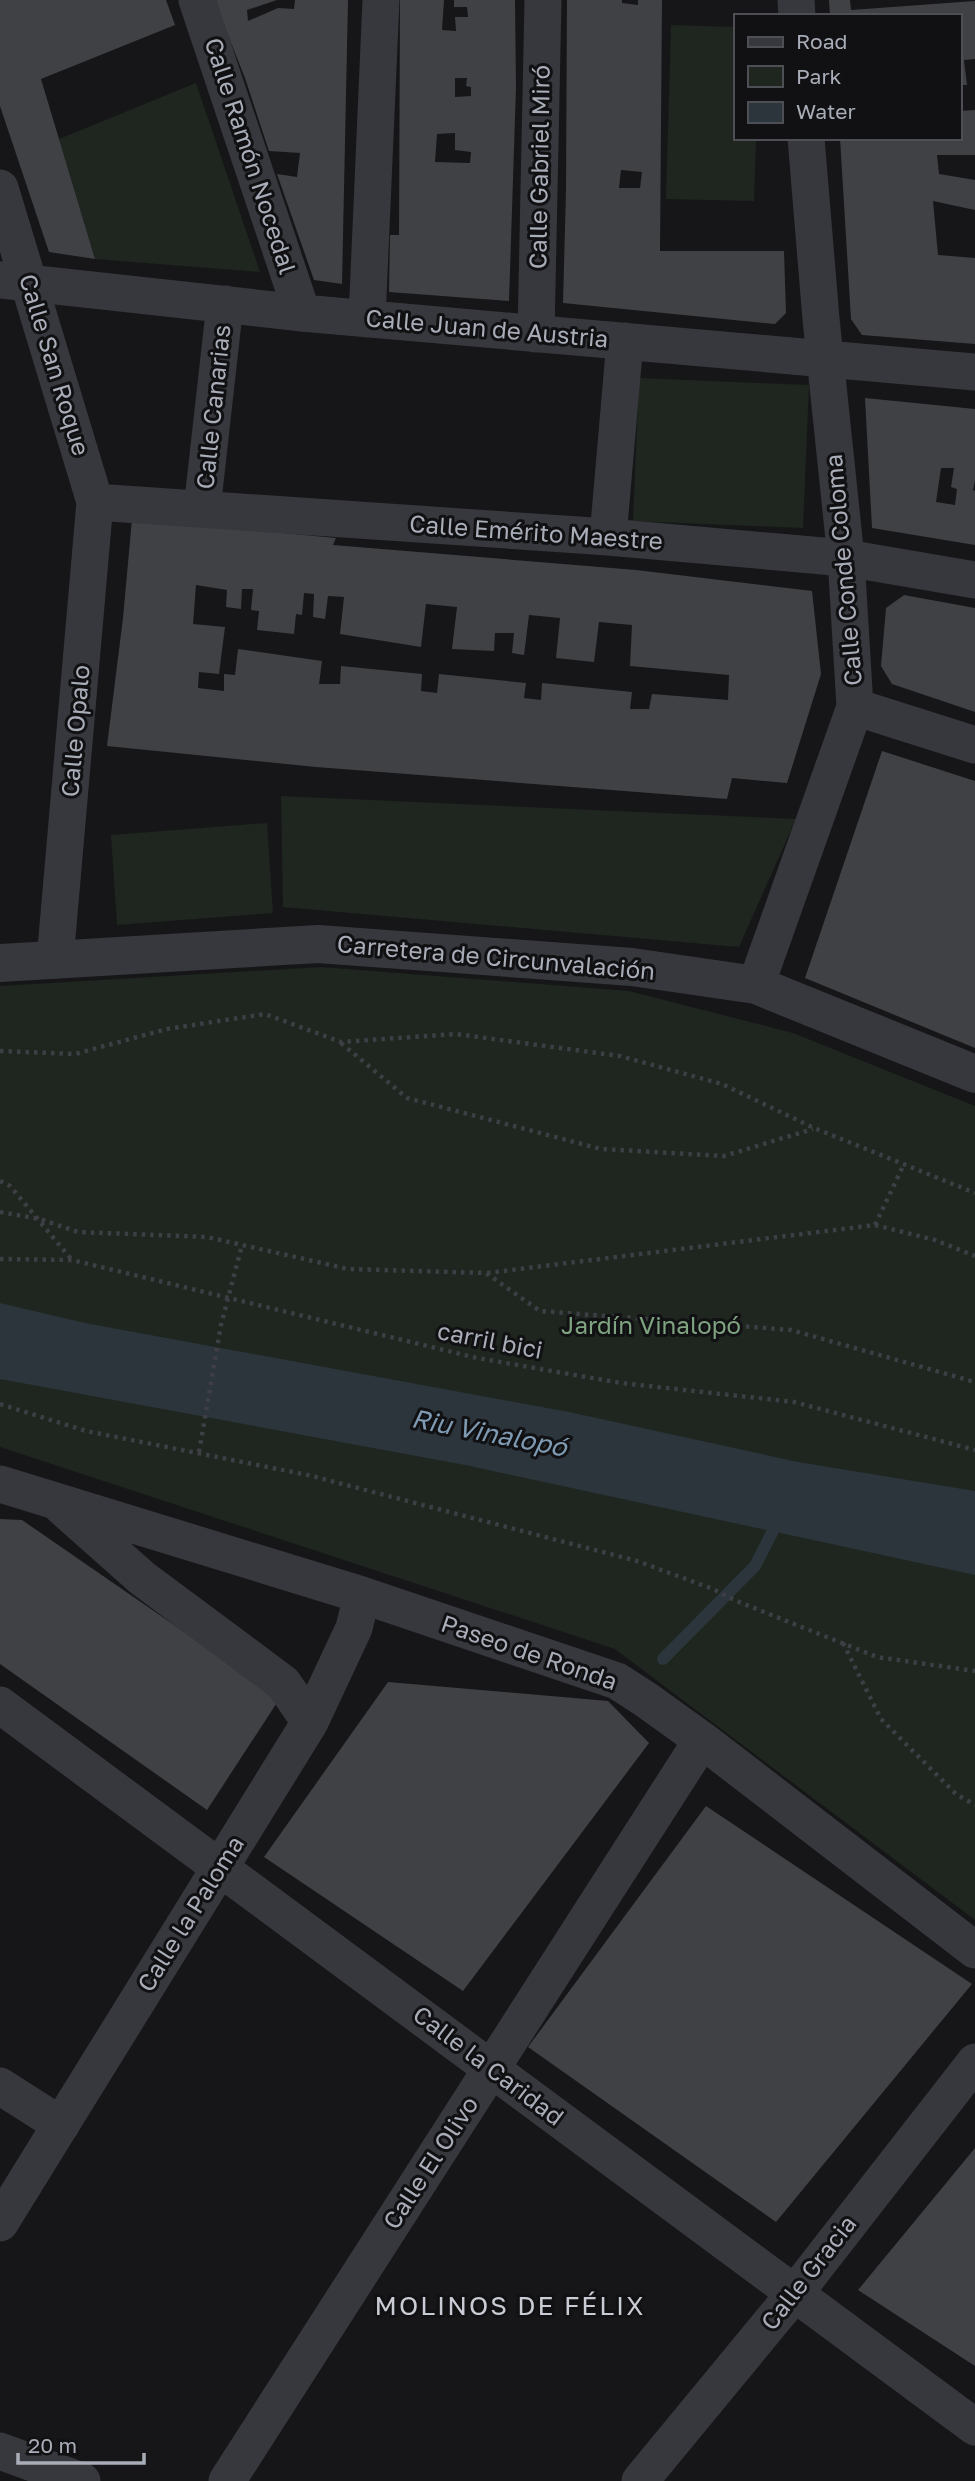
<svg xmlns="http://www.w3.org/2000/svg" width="975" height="2481" font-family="'Golos Text',sans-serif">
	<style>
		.green { fill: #1e261f }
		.water { fill: #2c353c }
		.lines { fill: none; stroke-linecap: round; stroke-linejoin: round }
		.stream { stroke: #2c353c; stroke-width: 12 }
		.building { fill: #404145; fill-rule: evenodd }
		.path { stroke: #3d3f44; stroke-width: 4.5; stroke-dasharray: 3.5 5; stroke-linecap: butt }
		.minor { stroke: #37383d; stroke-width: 37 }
		.tertiary { stroke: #37383d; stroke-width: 38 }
		.labels { text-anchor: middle; stroke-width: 6; stroke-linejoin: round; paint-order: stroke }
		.street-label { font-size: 24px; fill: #a8adb8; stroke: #111113 }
		.park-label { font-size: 24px; fill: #7fa381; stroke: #111113 }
		.water-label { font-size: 26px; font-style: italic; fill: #7f9bb3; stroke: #111113 }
		.neighbourhood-label { font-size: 26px; letter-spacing: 2px; fill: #c9ccd4; stroke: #111113 }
	</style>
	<rect width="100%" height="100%" fill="#161618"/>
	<path class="green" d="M671,25L735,27V138H756L754,201L666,199Z
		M196,83L260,272L95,259L59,139Z
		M639,378L809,385L803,528L633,521Z
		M281,796L796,819L739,947L283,907Z
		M267,823L273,913L117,925L111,835Z
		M321,967L629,991L793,1033L975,1106V1920L615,1649L0,1447V986Z"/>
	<path class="water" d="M0,1303L85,1323L569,1412L798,1462L975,1491V1575L465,1465L0,1379Z"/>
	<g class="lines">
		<path class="stream" d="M663,1659L755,1566L780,1517"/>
	</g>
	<path class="building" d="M0,0H166L175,25L41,79L95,259L49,252L0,106Z
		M214,0H277L247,10L248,21L278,8L294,9L295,0H348L342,284L314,280L277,174L297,177L300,153L269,151L245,78Z
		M400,0H444L442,30L456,31L455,17H468L467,7H454V0H515L516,87L509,301L389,292L390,235H399ZM455,78H467L466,86L471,87V96L455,97ZM455,133V150L471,152L470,163L435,162L437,134Z
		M567,0H622V3L638,5V0H662L660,251H784L786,313L775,324L563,303L566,190ZM621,170L642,172L640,188H619Z
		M829,0H850L851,10L975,1V59L964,60L967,85H959V16H830Z
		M975,110V155H937L939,174L975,180V210L933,201L938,255L975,258V344L862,335L851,319L840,138H959V111Z
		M865,398L975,409V480L973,490L975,491V545L872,528ZM941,468H954L951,487L957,489L955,505L936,502Z
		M132,519L336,538L333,545L636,570L812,591L821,674L787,783L732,778L727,799L316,767L107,746L123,618ZM196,585L227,590L226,607L241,609L242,589H253L251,610L259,611L257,630L294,634L296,614L302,615L304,593L314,594L313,617L325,619L328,596L344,597L340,634L421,647L426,604L457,607L452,649L494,651L495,633H514L512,653L524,655L529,615L560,618L556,658L594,662L599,622L632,625L630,666L729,675L728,700L652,694L649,709H630L632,692L542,683L541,700L524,698L526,683L439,674L437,693L421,691L422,674L341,666L340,684H319L322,661L238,649L235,675L224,674V691L198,688L199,672L219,674L225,627L193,624Z
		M904,595L975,608V712L892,684L881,666L886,608Z
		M882,751L975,781V1048L805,978Z
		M0,1519L22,1520L280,1698L207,1810L0,1664Z
		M388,1682L608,1701L649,1743L463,1991L264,1857Z
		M706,1806L972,1984L776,2222L528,2047Z
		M975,2148V2366L858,2290Z"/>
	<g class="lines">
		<path class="path" d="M341,1043L407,1098L601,1149L724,1156L813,1129
			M0,1051L75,1054L167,1029L265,1014L341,1042L456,1034L620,1056L722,1084L814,1128L975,1193
			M0,1181L10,1186L72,1260
			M0,1212L40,1219L78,1232L207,1237L348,1269L486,1273L540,1311L791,1330L975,1382
			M875,1225L904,1164
			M0,1259L72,1260L477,1358L621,1383L794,1402L975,1450
			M487,1273L875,1225L935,1240L975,1256
			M0,1404L86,1431L308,1475L637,1561L713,1589L734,1600L877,1657L975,1671
			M199,1452L221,1325L242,1245
			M843,1643L881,1719L956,1794L975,1805"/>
		<path class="minor" d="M197,0L302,313
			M796,0L797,16
			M0,188L95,502L55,960
			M0,280L302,313L975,372
			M367,319L381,0
			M536,334L543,0
			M95,502L608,537L846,558L975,580
			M202,509L225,304
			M608,537L625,341
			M855,707L975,745
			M756,985L855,707L846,558L821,319L806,138
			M0,1484L362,1595L617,1681L645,1699L702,1740L975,1950
			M61,1506L142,1578L283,1683L310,1722
			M0,1705L975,2427
			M0,2086L61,2125
			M0,2223L310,1722L354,1628L362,1595
			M0,2451L82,2481
			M227,2481L702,1740
			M640,2481L795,2293L975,2062"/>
		<path class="tertiary" d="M0,963L318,944L632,967L756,985L975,1074"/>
	</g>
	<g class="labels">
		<g class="street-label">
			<text transform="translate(250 156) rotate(72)" y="8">Calle Ramón Nocedal</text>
			<text transform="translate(540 167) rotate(-89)" y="8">Calle Gabriel Miró</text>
			<text transform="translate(487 329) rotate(5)" y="8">Calle Juan de Austria</text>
			<text transform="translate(54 365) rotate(73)" y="8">Calle San Roque</text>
			<text transform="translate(214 407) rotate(-84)" y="8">Calle Canarias</text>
			<text transform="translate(536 533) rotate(4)" y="8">Calle Emérito Maestre</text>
			<text transform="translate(844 570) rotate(-95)" y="8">Calle Conde Coloma</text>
			<text transform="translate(76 731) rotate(-85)" y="8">Calle Opalo</text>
			<text transform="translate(496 958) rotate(5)" y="8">Carretera de Circunvalación</text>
			<text transform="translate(490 1341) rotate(11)" y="8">carril bici</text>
			<text transform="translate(529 1653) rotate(19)" y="8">Paseo de Ronda</text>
			<text transform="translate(191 1914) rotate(-58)" y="8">Calle la Paloma</text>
			<text transform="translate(488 2066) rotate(37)" y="8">Calle la Caridad</text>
			<text transform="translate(431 2163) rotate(-57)" y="8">Calle El Olivo</text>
			<text transform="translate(809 2273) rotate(-52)" y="8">Calle Gracia</text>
		</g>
		<g class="park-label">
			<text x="651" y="1334">Jardín Vinalopó</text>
		</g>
		<g class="water-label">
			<text transform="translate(489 1433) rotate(11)" y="9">Riu Vinalopó</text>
		</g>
		<g class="neighbourhood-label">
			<text x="510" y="2315">MOLINOS DE FÉLIX</text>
		</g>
	</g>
	<rect x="734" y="14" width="228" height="126" fill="#111113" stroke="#4d4f55" stroke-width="2"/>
	<rect x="748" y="37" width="35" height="10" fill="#37383d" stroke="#4d4f55" stroke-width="2"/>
	<text x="796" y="49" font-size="21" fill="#a8adb8">Road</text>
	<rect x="748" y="66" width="35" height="21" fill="#1e261f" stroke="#4d4f55" stroke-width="2"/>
	<text x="796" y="84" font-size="21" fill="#a8adb8">Park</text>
	<rect x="748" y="102" width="35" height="21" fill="#2c353c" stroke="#4d4f55" stroke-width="2"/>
	<text x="796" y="119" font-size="21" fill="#a8adb8">Water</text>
	<path d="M18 2453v10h126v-10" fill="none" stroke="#a8adb8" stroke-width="3.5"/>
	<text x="28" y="2453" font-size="21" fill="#a8adb8" stroke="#111113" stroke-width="5" paint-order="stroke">20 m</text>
</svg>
